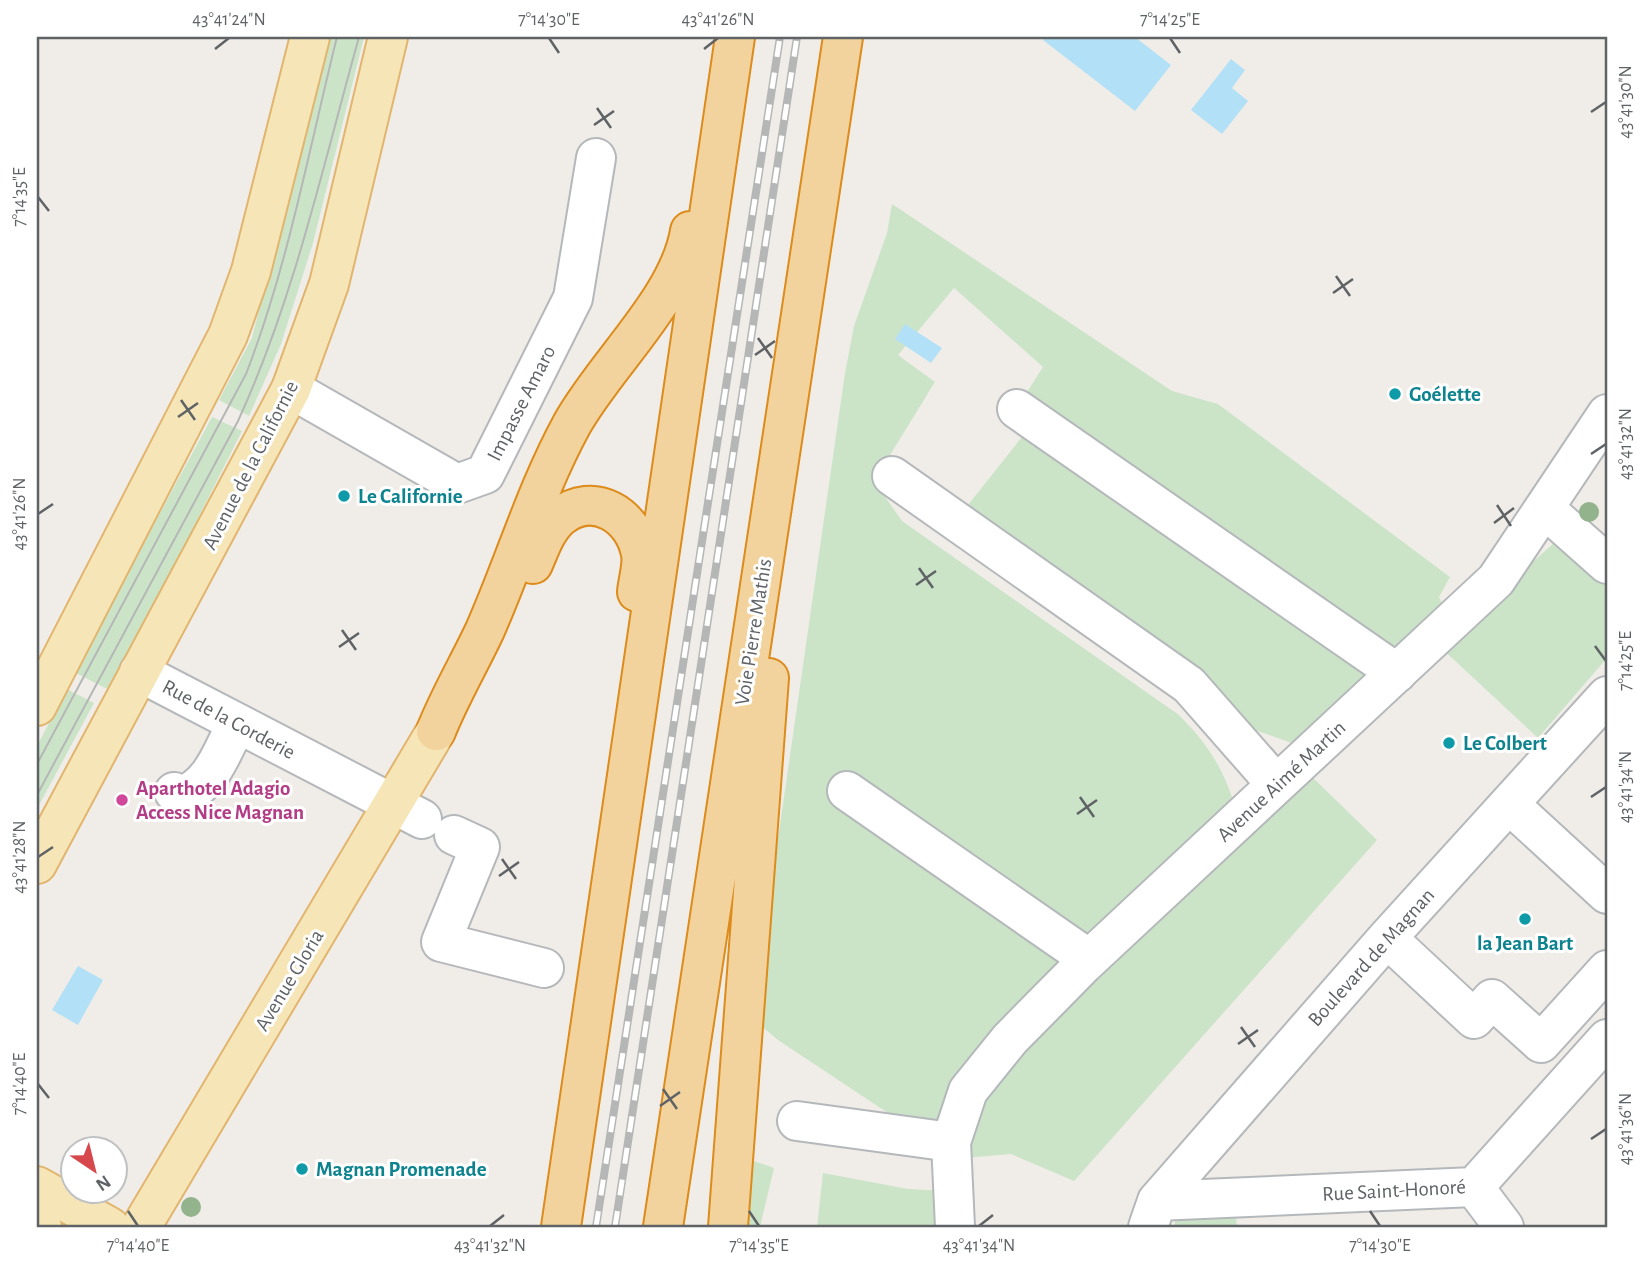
<svg xmlns="http://www.w3.org/2000/svg" width="1644" height="1264" font-family="'Alegreya Sans',sans-serif">
	<style>
		.green { fill: #cbe4c8 }
		.water { fill: #b2e0f6 }
		.lines { fill: none; stroke-linecap: round; stroke-linejoin: round }
		.minor-casing { stroke: #b5b8bb; stroke-width: 42 }
		.major-casing { stroke: #e2b56f; stroke-width: 42 }
		.highway-casing { stroke: #dd8b1b; stroke-width: 42 }
		.minor { stroke: #fff; stroke-width: 38 }
		.major { stroke: #f6e5b7; stroke-width: 38 }
		.highway { stroke: #f2d39d; stroke-width: 38 }
		.tram { stroke: #b5b6b6; stroke-width: 2 }
		.rail-casing { stroke: #b5b6b6; stroke-width: 8 }
		.rail { stroke: #fff; stroke-width: 5; stroke-dasharray: 16; stroke-linecap: butt }
		.tree { fill: #92b38c }
		.ticks { fill: none; stroke: #5f6366; stroke-width: 2.5 }
		.culture-dot { fill: #0f9aa8; stroke: #fff; stroke-width: 2.5 }
		.hotel-dot { fill: #d1479c; stroke: #fff; stroke-width: 2.5 }
		.labels { text-anchor: middle; stroke-width: 6; stroke-linejoin: round; paint-order: stroke }
		.culture-label { font-size: 21px; font-weight: bold; fill: #0d838f; stroke: #fff; text-anchor: start }
		.street-label { font-size: 21px; fill: #5f6366; stroke: #fff }
		.hotel-label { font-size: 21px; font-weight: bold; fill: #b23c85; stroke: #fff; text-anchor: start }
		.neatline { fill: none; stroke: #5f6366; stroke-width: 2.5 }
		.ticks-label { font-size: 18px; text-anchor: middle; fill: #5f6366 }
	</style>
	<rect width="100%" height="100%" fill="#f0ede8"/>
	<path class="green" d="M328,37H364L313,243L281,344L249,416L219,400L252,338Z
		M892,204L1172,391L1218,404L1450,577L1439,597L1448,616L1400,659L1022,400L1043,367L954,288L898,355L935,382L874,481L902,521L1179,715C1205,741 1224,768 1234,804L1001,1039L942,1103V1122L915,1131L778,1040L761,1026L776,853L845,373L854,326L887,233Z
		M212,417L242,431L111,691L74,672Z
		M1029,428L1375,680L1303,747L1252,729L964,510Z
		M1555,542L1607,574V658L1538,738L1439,646Z
		M67,689L94,703L37,809V746Z
		M1306,771L1377,840L1074,1181L1011,1154L964,1158L975,1089Z
		M748,1159L774,1168L760,1227H738Z
		M823,1173L908,1189L947,1191V1227H817Z
		M1236,1217L1237,1227H1175V1221Z"/>
	<path class="water" d="M1046,37H1135L1171,65L1135,111L1043,40Z
		M1231,59L1245,70L1232,88L1248,101L1222,134L1191,110Z
		M905,324L942,348L931,363L895,339Z
		M78,966L103,980L78,1025L52,1010Z"/>
	<g class="lines">
		<defs>
			<path id="minor" d="M291,389L457,484L485,474L573,298L596,158
				M1017,409L1397,673
				M892,476L1189,685L1276,784
				M1544,508L1607,564
				M139,672L422,819
				M847,791L1089,959
				M174,792L182,796C213,784 222,751 237,723
				M1509,804L1607,894
				M454,835L480,847L441,942L544,968
				M1387,938L1474,1019L1492,999L1541,1043L1607,970
				M797,1121L951,1142
				M1474,1187L1504,1227
				M1157,1201L1474,1187L1607,1039
				M955,1227L951,1142L968,1091L1010,1039L1084,964L1496,580L1607,414
				M1148,1227L1157,1201L1387,938L1607,696"/>
			<path id="major" d="M37,706L228,335L251,271L310,37
				M37,864L291,389L329,284L388,37
				M37,1186L110,1227
				M37,1224L42,1227
				M141,1227L436,731"/>
			<path id="highway" d="M533,564C540,548 546,529 560,517C593,490 634,515 641,554C643,565 638,581 637,592
				M436,731C450,696 469,664 485,630C515,562 536,490 572,424C606,363 679,299 690,231
				M561,1227L735,37
				M663,1227L843,37
				M728,1227L769,678"/>
		</defs>
		<use href="#minor" class="minor-casing"/>
		<use href="#major" class="major-casing"/>
		<use href="#highway" class="highway-casing"/>
		<use href="#minor" class="minor"/>
		<use href="#major" class="major"/>
		<use href="#highway" class="highway"/>
		<path class="tram" d="M37,764L246,374C288,266 309,149 337,37
			M37,795L238,421C294,299 323,166 359,37"/>
		<defs>
			<path id="rail" d="M596,1227L780,37
				M615,1227L797,37"/>
		</defs>
		<use href="#rail" class="rail-casing"/>
		<use href="#rail" class="rail"/>
	</g>
	<g class="tree">
		<circle cx="1589" cy="512" r="10"/>
		<circle cx="191" cy="1207" r="10"/>
	</g>
	<path class="ticks" d="M549,38L559,53M1170,38L1180,53M215,49L229,38M704,49L718,38M597,108L611,128M1591,112L1606,102M594,125L614,111M38,197L49,211M1336,276L1350,296M1333,293L1353,279M758,338L772,358M755,355L775,341M181,400L195,420M178,417L198,403M1591,454L1606,444M1497,505L1511,526M38,514L53,504M1494,523L1514,508M919,568L933,588M916,585L936,571M342,630L356,650M1595,646L1606,661M339,647L359,633M1080,797L1094,817M1591,797L1606,787M1077,814L1097,800M38,857L53,847M502,859L516,879M499,876L519,862M1241,1027L1255,1047M1238,1044L1258,1030M38,1084L49,1098M663,1089L677,1109M660,1106L680,1092M1591,1139L1606,1129M128,1211L138,1226M749,1211L759,1226M1370,1211L1380,1226M490,1226L504,1215M979,1226L993,1215"/>
	<g class="culture-dot">
		<circle cx="1395" cy="394" r="7"/>
		<circle cx="344" cy="496" r="7"/>
		<circle cx="1449" cy="743" r="7"/>
		<circle cx="1525" cy="919" r="7"/>
		<circle cx="302" cy="1169" r="7"/>
	</g>
	<circle class="hotel-dot" cx="122" cy="800" r="7"/>
	<g class="labels">
		<g class="culture-label">
			<text x="1409" y="401">Goélette</text>
			<text x="358" y="503">Le Californie</text>
			<text x="1463" y="750">Le Colbert</text>
			<text x="1525" y="950" text-anchor="middle">la Jean Bart</text>
			<text x="316" y="1176">Magnan Promenade</text>
		</g>
		<g class="street-label">
			<text transform="translate(521 403) rotate(-63)" y="7">Impasse Amaro</text>
			<text transform="translate(250 465) rotate(-63)" y="7">Avenue de la Californie</text>
			<text transform="translate(753 632) rotate(-81)" y="7">Voie Pierre Mathis</text>
			<text transform="translate(229 719) rotate(28)" y="7">Rue de la Corderie</text>
			<text transform="translate(1281 781) rotate(-43)" y="7">Avenue Aimé Martin</text>
			<text transform="translate(1371 957) rotate(-48)" y="7">Boulevard de Magnan</text>
			<text transform="translate(289 980) rotate(-59)" y="7">Avenue Gloria</text>
			<text transform="translate(1394 1190) rotate(-3)" y="7">Rue Saint-Honoré</text>
		</g>
		<g class="hotel-label">
			<text x="136" y="795">Aparthotel Adagio<tspan x="136" dy="24">Access Nice Magnan</tspan></text>
		</g>
	</g>
	<rect width="1644" height="1264" fill="none" stroke="#ffffff" stroke-width="77"/>
	<g transform="translate(94 1170) rotate(145)"><circle r="33" fill="#ffffff" stroke="#bfc1c2" stroke-width="2"/>
	<path d="M0-5L12 26L0 18L-12 26Z" fill="#d6484c"/>
	<text y="-10" font-size="19" font-weight="bold" text-anchor="middle" fill="#5f6366">N</text>
	</g>
	<rect x="38" y="38" width="1568" height="1188" class="neatline"/>
	<g class="ticks-label">
		<text x="229" y="25">43°41'24"N</text>
		<text x="549" y="25">7°14'30"E</text>
		<text x="718" y="25">43°41'26"N</text>
		<text x="1170" y="25">7°14'25"E</text>
		<text transform="translate(1625 102) rotate(-90)" y="6">43°41'30"N</text>
		<text transform="translate(19 197) rotate(-90)" y="6">7°14'35"E</text>
		<text transform="translate(1625 444) rotate(-90)" y="6">43°41'32"N</text>
		<text transform="translate(19 514) rotate(-90)" y="6">43°41'26"N</text>
		<text transform="translate(1625 661) rotate(-90)" y="6">7°14'25"E</text>
		<text transform="translate(1625 787) rotate(-90)" y="6">43°41'34"N</text>
		<text transform="translate(19 857) rotate(-90)" y="6">43°41'28"N</text>
		<text transform="translate(19 1084) rotate(-90)" y="6">7°14'40"E</text>
		<text transform="translate(1625 1129) rotate(-90)" y="6">43°41'36"N</text>
		<text x="138" y="1251">7°14'40"E</text>
		<text x="490" y="1251">43°41'32"N</text>
		<text x="759" y="1251">7°14'35"E</text>
		<text x="979" y="1251">43°41'34"N</text>
		<text x="1380" y="1251">7°14'30"E</text>
	</g>
</svg>
